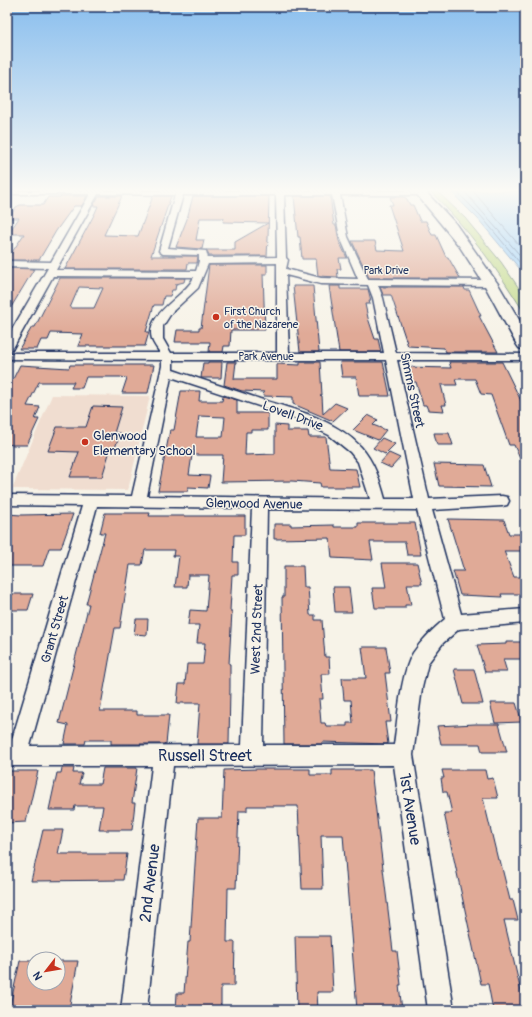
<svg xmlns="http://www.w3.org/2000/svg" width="532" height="1017" font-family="Pangolin,sans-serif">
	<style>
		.built { fill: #f0ddd0 }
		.green { fill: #c5db91; stroke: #708578 }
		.water { fill: #9acef8; stroke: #678eba }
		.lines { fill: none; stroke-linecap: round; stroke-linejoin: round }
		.shore { stroke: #4e6f9c; stroke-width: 1 }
		.building { fill: #e0aa97; stroke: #1b2f5e; fill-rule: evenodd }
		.minor-casing { stroke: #1b2f5e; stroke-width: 3 }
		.primary-casing { stroke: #1b2f5e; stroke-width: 3 }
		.minor { fill: #f7f3e8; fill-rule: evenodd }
		.primary { fill: #f7f3e8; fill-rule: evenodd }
		.poi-dot { fill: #c8321e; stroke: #f7f3e8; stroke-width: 1.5 }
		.labels { text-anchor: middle; stroke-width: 3; stroke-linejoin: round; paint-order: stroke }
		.far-street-label { font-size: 11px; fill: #1b2f5e; stroke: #f7f3e8 }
		.far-poi-label { font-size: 11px; fill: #1b2f5e; stroke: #f7f3e8; text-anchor: start }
		.street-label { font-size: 13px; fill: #1b2f5e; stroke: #f7f3e8 }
		.poi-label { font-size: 13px; fill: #1b2f5e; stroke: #f7f3e8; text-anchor: start }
		.near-street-label { font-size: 16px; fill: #1b2f5e; stroke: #f7f3e8 }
	</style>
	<rect width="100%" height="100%" fill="#f7f3e8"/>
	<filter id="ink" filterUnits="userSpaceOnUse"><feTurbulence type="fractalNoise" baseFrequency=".025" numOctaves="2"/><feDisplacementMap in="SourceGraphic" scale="8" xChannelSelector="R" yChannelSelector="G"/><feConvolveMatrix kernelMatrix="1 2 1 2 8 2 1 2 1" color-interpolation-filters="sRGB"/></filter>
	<g filter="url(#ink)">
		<path class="built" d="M52,395L150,396L128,490L12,489Z"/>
		<path class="green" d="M430,191H437L465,218L501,262L525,297V314C496,267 469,230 430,191Z"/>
		<path class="water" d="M450,191H525V275L478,219Z"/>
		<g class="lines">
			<path class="shore" d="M456,191L481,216L525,269
				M464,191L525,261
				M473,191L525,252"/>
		</g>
		<path class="building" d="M61,196H87L82,206H74L56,231L39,260H7L24,234H8L19,218H9L16,207L20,205H43L48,197H60Z
			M99,196H122L104,235L138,236L153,196H171L151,256H198L197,263H188L187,269H65L95,213L98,206H93Z
			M193,196H269L268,239L267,256H209L206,250H235V242L268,223L223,222L224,218H200L196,240H204L202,249L176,247L187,219Z
			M294,196H330L334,225H336L339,241L347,258H339L341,269H337L338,277L318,276L316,259H302L300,237H298Z
			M390,197H404L407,199L410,205H413L420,221H426L432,235H436L446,257H448L460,278H369L352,241H375L377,250L404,251L389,205H393Z
			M209,265H267V274H263L265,330H231L230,346H224L223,352H209L210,342H175L177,330H199V328H201Z
			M7,268L34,269L7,314Z
			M60,278H185L184,282L176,284L175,290H172L170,296H164L162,305H154L146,332H149L145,346H78L83,334L51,333L48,340H41L37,349H19L32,327H35ZM79,287L103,288L94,308H70Z
			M293,286H313L319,352H300Z
			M329,286H340V289H368L371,301H369L370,304H365L368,318L375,339H378L381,352H339Z
			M380,287H464L465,290H469L481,316H479L498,352H446L444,348L408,346L391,295H383Z
			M208,362H222L221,378H201L203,363H208Z
			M227,362H236L234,379H277V364L300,365V362H320L322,395H320L322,396L323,414L335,403L347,408L333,421L293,404V397L263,396L264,392L242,391L224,385Z
			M340,362H383L390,396H359L356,377H342Z
			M449,362H502L525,409V470L514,445H509L491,395L481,394L475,379H455L457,385H441L446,405H442L444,411L428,410L426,405H423L416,382H409L406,367L451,368Z
			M20,365L69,368L70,365H154L148,393H122L127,378L120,377H86L82,388H71L74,382H39L27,406L40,407L35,419H39L27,445H13L7,444V391Z
			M181,391H200L199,401H222L223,396L237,400V413H268V430H251V432H246L245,455L275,454V425L287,426V431H308L309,437H326L330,468L356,469L360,487H321L320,483L292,481L221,482L223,455H192L189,475L210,476L208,488L188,487V491H158L170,430H174ZM199,416L225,417L223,437H196Z
			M93,406L122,407L114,433H120L115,448L111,447L102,477H70L79,452L48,451L57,427H86Z
			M368,415L378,420L373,425L386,430L378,440L353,430Z
			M434,433H449L453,445H437Z
			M382,438L395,444L385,454L373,448Z
			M389,453L400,458L391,468L380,463Z
			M434,464L484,465L491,487L439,486Z
			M105,513H150L149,516H245V535H234L233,562H238V575H232L230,611H232L229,664H230V687L229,744H197L200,703H177L179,684H185L187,664H203L205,643H197L199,625H188L190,610L206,611L209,575H188L187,587H175L179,556H173L174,550H145L142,565H130L120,628H115L100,711H137V715H169L166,744H111V740H86L85,744H64L68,725L59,723L89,604H86L105,533H100Z
			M7,514L21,515L73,514L61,548H49L43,566H7Z
			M448,519L504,520L509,534H525V551H504L514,577H525V594H501L502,597L460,595L453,571H464Z
			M358,523H415L421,555H407L405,542H370L373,560L332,558L330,538L274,539V524H291V526L334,525V527H358Z
			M382,563H417L422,584H407L411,605H405V608H375L372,588H386Z
			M284,566H303L304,587H308L310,615H315V620H322L325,657H329L330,674H321L323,699H319L321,723H325L326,726H347V723H353L351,700H344L342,678H366L362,647H386L390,673H385L391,722H385L388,744L322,742V744H284L282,597H284Z
			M333,587H349L352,612H335Z
			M7,594H33L28,610H7Z
			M136,619H148L147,635L134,634Z
			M506,642H525V659H503L507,672H485L477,645L506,644Z
			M454,669H474L483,704H463Z
			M490,703H516L522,722L495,723Z
			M475,724H499L507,752H482L480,744H441L437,726Z
			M62,768H74L73,773H82L79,784H100L103,768H137L132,803H135L132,830H99L103,806H75L74,810H49L57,773H61Z
			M258,769H310V775H332V770H371L393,951H397L401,985H399L402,1010H357L343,835H321L323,889H302L298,806H247V811H239L236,888H228L227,942H235L234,986H221V1010H176L177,993H184L188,942H190L198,818H222L224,770Z
			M442,770H485L487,779L493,778L498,798H483L498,860H500L510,900H513L518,920H504L523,1000H525V1010H493L488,984H481L444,813H452L447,792H443L441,778H444Z
			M7,771H38L26,822L7,823Z
			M43,830H63L58,854H127L123,880L31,881Z
			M295,936H330L333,992H317L318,1010H297Z
			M20,961H34V983H58V961H78L69,1010H9Z"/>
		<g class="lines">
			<defs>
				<path id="minor" d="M7,191H423L425,193L421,195H340L348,237L368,279L491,280L496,283L491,286L378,285L383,298L396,353L525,354V360H397L429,499L502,496L507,497L509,501L507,505L502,506L432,510L461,614L525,609V623L459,629L443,643L428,663L422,688L413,755L454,1010H428L394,765L173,766L147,1010H121L152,766H7V746H10L82,506L7,505V495L132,496L162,366V360L7,359V353H160C158,349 153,344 152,339C144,314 186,296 194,277L53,276L13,348L7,351V338L48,268L7,267V261L51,262L90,194H7ZM98,194L175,195L159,251L163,254L199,255V261L196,271L56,270ZM183,195H276L277,257L208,258L206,251L168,248ZM284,195H332L340,237L358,279L321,278L286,269L288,260L286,258ZM277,263V353H171L163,339V326L172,312L198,288L208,264ZM286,275L321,284L368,285L373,298L384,353H289ZM173,360H386L414,499H385C380,480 374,462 361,447C335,419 295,410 260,399C231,389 202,380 173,370ZM171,377L292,417L329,435L350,452L358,462L370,499L147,496ZM97,506L252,508L242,745L30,746ZM267,509L417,510L445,619C433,629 422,640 413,653C400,675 398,719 394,745H263Z"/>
				<path id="primary" d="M414,191H425L455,223L498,284L525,330V350L519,348L517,345L484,284L460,247Z"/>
			</defs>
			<use href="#minor" class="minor-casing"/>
			<use href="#primary" class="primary-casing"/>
			<use href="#minor" class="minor"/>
			<use href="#primary" class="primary"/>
		</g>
	</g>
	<linearGradient id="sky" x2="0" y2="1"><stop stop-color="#89beee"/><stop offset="0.57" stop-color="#fbfaf5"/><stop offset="1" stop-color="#fbfaf5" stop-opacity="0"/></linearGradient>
	<rect width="532" height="334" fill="url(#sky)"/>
	<g class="poi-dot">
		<circle cx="216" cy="317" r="4"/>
		<circle cx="85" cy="442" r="4"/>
	</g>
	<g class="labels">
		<g class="far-street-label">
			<text x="386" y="274">Park Drive</text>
			<text x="266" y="360">Park Avenue</text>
		</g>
		<g class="far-poi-label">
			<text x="224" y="315">First Church<tspan x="224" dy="13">of the Nazarene</tspan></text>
		</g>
		<g class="street-label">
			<text transform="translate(413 390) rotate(78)" y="5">Simms Street</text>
			<text transform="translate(293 415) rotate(20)" y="5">Lovell Drive</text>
			<text transform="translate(254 503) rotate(1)" y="5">Glenwood Avenue</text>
			<text transform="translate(54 629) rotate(-74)" y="5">Grant Street</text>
			<text transform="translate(256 629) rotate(-88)" y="5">West 2nd Street</text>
		</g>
		<g class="poi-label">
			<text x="93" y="440">Glenwood<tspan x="93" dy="15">Elementary School</tspan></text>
		</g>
		<g class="near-street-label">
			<text x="205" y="761">Russell Street</text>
			<text transform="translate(411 809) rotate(81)" y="6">1st Avenue</text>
			<text transform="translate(149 883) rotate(-83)" y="6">2nd Avenue</text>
		</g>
	</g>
	<rect width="532" height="1017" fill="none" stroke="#f7f3e8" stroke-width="24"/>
	<rect x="12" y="12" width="508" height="993" fill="none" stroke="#1b2f5e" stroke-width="1.5" filter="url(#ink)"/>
	<g transform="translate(46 971) rotate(239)"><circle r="19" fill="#f7f3e8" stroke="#9fa5b1"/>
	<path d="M0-3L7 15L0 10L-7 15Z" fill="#c8321e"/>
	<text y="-6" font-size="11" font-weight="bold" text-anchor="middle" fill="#1b2f5e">N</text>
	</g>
</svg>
